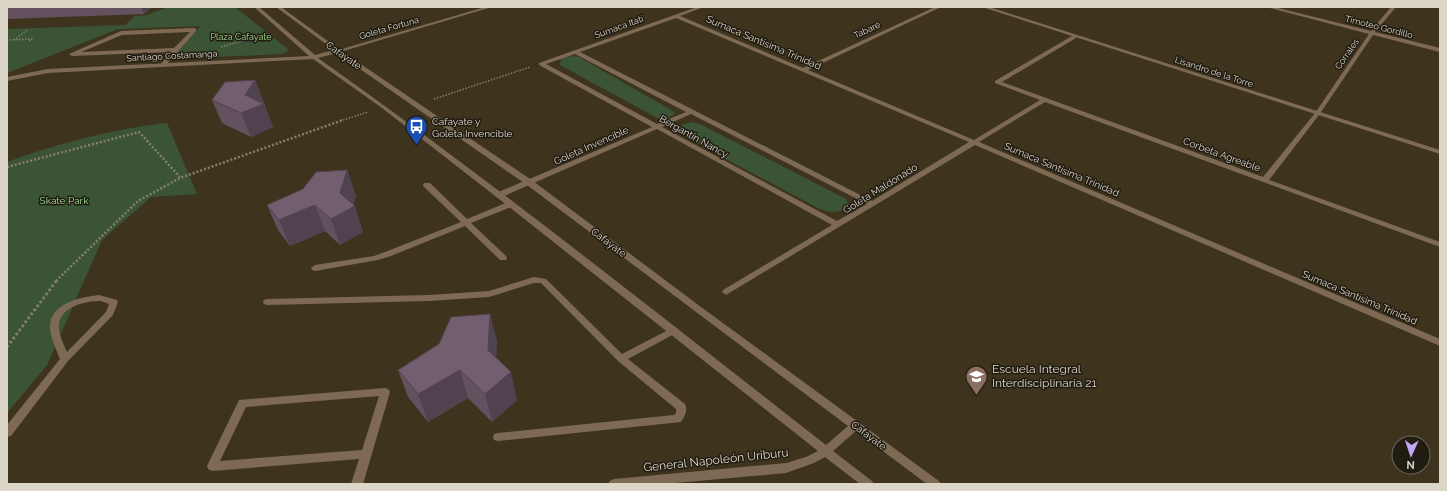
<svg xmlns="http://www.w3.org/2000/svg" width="1447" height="491" font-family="Raleway,sans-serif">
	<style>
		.green { fill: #3b5435 }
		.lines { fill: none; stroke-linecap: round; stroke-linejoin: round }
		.path-far2 { stroke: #877f6d; stroke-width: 1.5; stroke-dasharray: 1.5 1.5; stroke-linecap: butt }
		.path-far1 { stroke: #877f6d; stroke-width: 2.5; stroke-dasharray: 2 2; stroke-linecap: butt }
		.path { stroke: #877f6d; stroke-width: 3; stroke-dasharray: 2.5 2.5; stroke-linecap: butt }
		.service { fill: #7e6a54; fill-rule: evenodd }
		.minor { fill: #7e6a54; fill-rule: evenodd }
		.tertiary { fill: #7e6a54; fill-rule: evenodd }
		.wall { fill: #635160 }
		.shaded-wall { fill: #50424e }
		.building { fill: #735e70; stroke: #50424e }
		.labels { text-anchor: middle; stroke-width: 3; stroke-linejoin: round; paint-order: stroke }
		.far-street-label { font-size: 9px; fill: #dcd6c9; stroke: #211c12 }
		.far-park-label { font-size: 9px; fill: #a0df91; stroke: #211c12 }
		.street-label { font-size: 10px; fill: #dcd6c9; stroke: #211c12 }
		.poi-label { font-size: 10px; fill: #dcd6c9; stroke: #211c12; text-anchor: start }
		.park-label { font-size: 10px; fill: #a0df91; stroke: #211c12 }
		.near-poi-label { font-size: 12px; fill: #dcd6c9; stroke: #211c12; text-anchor: start }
		.near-street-label { font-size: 12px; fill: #dcd6c9; stroke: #211c12 }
	</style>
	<rect width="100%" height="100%" fill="#3e341d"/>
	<path class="green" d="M168,7H235L289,50L282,54L169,59L201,26L118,29L7,73V29L125,25L135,16L147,15Z
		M574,56L579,57L673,111L675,114L665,119H659L560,65L561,59L566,57Z
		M691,122L700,124L846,199L849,205C842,214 830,213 820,209L679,134L677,131L678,126Z
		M167,123L197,194L151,197L102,240L47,365L7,413V162C59,143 112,129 167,123Z"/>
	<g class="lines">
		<path class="path-far2" d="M7,40L32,39L29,41
			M14,40L27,30
			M221,47L267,34
			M434,99L530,67
			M340,121L368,112"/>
		<path class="path-far1" d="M7,167L139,132L180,177
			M56,281L138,201L180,178L343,120"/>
		<path class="path" d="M7,347L57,280"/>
		<path class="service" d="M194,28L196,29V31L165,66L163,67L160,65L171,52L72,56L69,54L121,31ZM190,32L174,48L81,52L122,35Z
			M424,183H430L467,219L508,202H514L515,204L514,206L471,223L506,256L507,258L506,260H500L465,226L391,256L378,260L315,271L312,270L311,268L315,265L374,256L385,252L461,222L424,187L423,185Z
			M534,277L546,279L622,354L670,329H676L678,331L676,333L628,359L685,404C688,411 685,416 681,422L498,441L494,440L493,437L494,434L498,433L674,415L676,413V409L618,361L541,283H534L489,297L429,301L267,305L264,304L263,302L264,300L267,299L429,295L489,291Z
			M99,295L117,300L118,302L113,315L68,361L11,436L7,437V425L60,359C56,349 51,339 50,329C48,304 80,297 99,295ZM101,301L109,304L106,312L67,352C63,343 58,333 59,324C61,306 86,301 101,301Z
			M385,388L388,389L390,392L363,484H351L359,459L212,471L208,469L207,466L239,400ZM379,396L362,450L220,461L246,407Z"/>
		<path class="minor" d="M485,7H492L340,52L335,51Z
			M697,7H704L680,16L803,68L935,7H941L808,70L974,140L1040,100L995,83V81L1072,36H1076V38L1002,82L1263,177L1315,113L1369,34L1266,7H1274L1371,31L1391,7H1396L1375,32L1440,48V52L1373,35L1319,115L1269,180L1440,242V247L1045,102L979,142L1440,339V346L975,145L726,295L722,292L723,290L832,225L657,129L502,197H496L495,195L496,193L652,127L539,65V63ZM676,18L969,142L872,201L580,52ZM575,54L686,112L657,124L546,64ZM691,114L867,204L837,221L662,127Z"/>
		<path class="tertiary" d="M254,7H259L315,55L334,50L276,7H281L340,50L533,181L701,307L939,481L941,484H927L856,431L833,451L872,481L874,484H860L825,457L814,463L786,473L664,484H608L610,481L614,479L786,463L806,457L818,451L508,206L382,108L313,59L48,73L7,81V77L48,69L309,56ZM337,53L527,185L848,426L826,445C658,314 492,181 318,58Z
			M982,7H989L1440,150V154Z"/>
	</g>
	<path class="wall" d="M7,7H152L144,14L7,19Z
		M255,80L273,127L251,137L222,123L212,100Z
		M347,170L356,196L353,205L363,232L340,245L325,231L290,246L278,230L267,205Z
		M490,314L497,342L496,358L517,400L492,422L468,398L428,422L408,397L398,370Z"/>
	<path class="shaded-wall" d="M141,7H152L144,14Z
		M255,80L264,103L263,104H264L273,127L251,137L241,113L245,95Z
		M347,170L356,196L352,207L355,206L363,232L340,245L331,219Z
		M315,205L325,231L290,246L279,220Z
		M490,314L497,342L495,378L488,350Z
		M460,370L468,398L428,422L418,394Z
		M511,372L517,400L492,422L485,394Z"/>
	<path class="building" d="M255,80L245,95L264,104L241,113L212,100L225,82Z
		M347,170L340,193L355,206L331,219L315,205L279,220L267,205L303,189L316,172Z
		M490,314L488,350L511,372L485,394L460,370L418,394L398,370L439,344L451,317Z"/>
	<defs>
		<symbol id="bus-pin" viewBox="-11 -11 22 30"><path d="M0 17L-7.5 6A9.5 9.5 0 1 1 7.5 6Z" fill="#1a4fb4" stroke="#211c12"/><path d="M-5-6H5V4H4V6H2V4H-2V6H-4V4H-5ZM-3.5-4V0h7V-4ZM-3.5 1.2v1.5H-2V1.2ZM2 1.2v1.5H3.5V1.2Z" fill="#fff"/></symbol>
		<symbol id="school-pin" viewBox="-11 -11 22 30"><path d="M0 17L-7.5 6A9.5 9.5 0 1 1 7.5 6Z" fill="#8d6e63" stroke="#211c12"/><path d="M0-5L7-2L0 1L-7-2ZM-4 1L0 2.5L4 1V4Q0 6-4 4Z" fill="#fff"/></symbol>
	</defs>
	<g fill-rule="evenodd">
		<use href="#bus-pin" x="404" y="114" width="25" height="34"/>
		<use href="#school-pin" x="964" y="364" width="25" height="34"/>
	</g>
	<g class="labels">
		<g class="far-street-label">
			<text transform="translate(619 27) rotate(-20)" y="3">Sumaca Itatí</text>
			<text transform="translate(1379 27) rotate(14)" y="3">Timoteo Gordillo</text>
			<text transform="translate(389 28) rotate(-16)" y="3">Goleta Fortuna</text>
			<text transform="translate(867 30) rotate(-25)" y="3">Tabaré</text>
			<text transform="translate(1347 54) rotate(-55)" y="3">Corrales</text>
			<text transform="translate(172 56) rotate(-3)" y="3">Santiago Costamanga</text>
			<text transform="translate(1214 72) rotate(18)" y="3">Lisandro de la Torre</text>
		</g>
		<g class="far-park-label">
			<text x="241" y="40">Plaza Cafayate</text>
		</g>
		<g class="street-label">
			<text transform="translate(764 42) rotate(23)" y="4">Sumaca Santísima Trinidad</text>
			<text transform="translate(344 55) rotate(35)" y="4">Cafayate</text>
			<text transform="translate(694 136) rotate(29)" y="4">Bergantín Nancy</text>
			<text transform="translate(591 145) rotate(-24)" y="4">Goleta Invencible</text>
			<text transform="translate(1222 154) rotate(20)" y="4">Corbeta Agreable</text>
			<text transform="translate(1062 169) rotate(23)" y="4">Sumaca Santísima Trinidad</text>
			<text transform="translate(880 188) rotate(-32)" y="4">Goleta Maldonado</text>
			<text transform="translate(609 242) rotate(37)" y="4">Cafayate</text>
			<text transform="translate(1360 297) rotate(23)" y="4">Sumaca Santísima Trinidad</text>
			<text transform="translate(869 435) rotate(37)" y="4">Cafayate</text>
		</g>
		<g class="poi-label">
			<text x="432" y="125">Cafayate y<tspan x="432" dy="12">Goleta Invencible</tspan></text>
		</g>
		<g class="park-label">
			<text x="64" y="204">Skate Park</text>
		</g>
		<g class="near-poi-label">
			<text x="992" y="373">Escuela Integral<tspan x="992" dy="14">Interdisciplinaria 21</tspan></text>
		</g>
		<g class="near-street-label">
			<text transform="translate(716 460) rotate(-6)" y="4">General Napoleón Uriburu</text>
		</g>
	</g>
	<rect width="1447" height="491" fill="none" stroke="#dcd6c9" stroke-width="16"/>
	<g transform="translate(1411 455) rotate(183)"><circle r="19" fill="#211c12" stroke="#6c665b"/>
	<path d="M0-3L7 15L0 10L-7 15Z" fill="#bfa9f4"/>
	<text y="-6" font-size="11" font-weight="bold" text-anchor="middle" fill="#dcd6c9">N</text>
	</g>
</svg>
